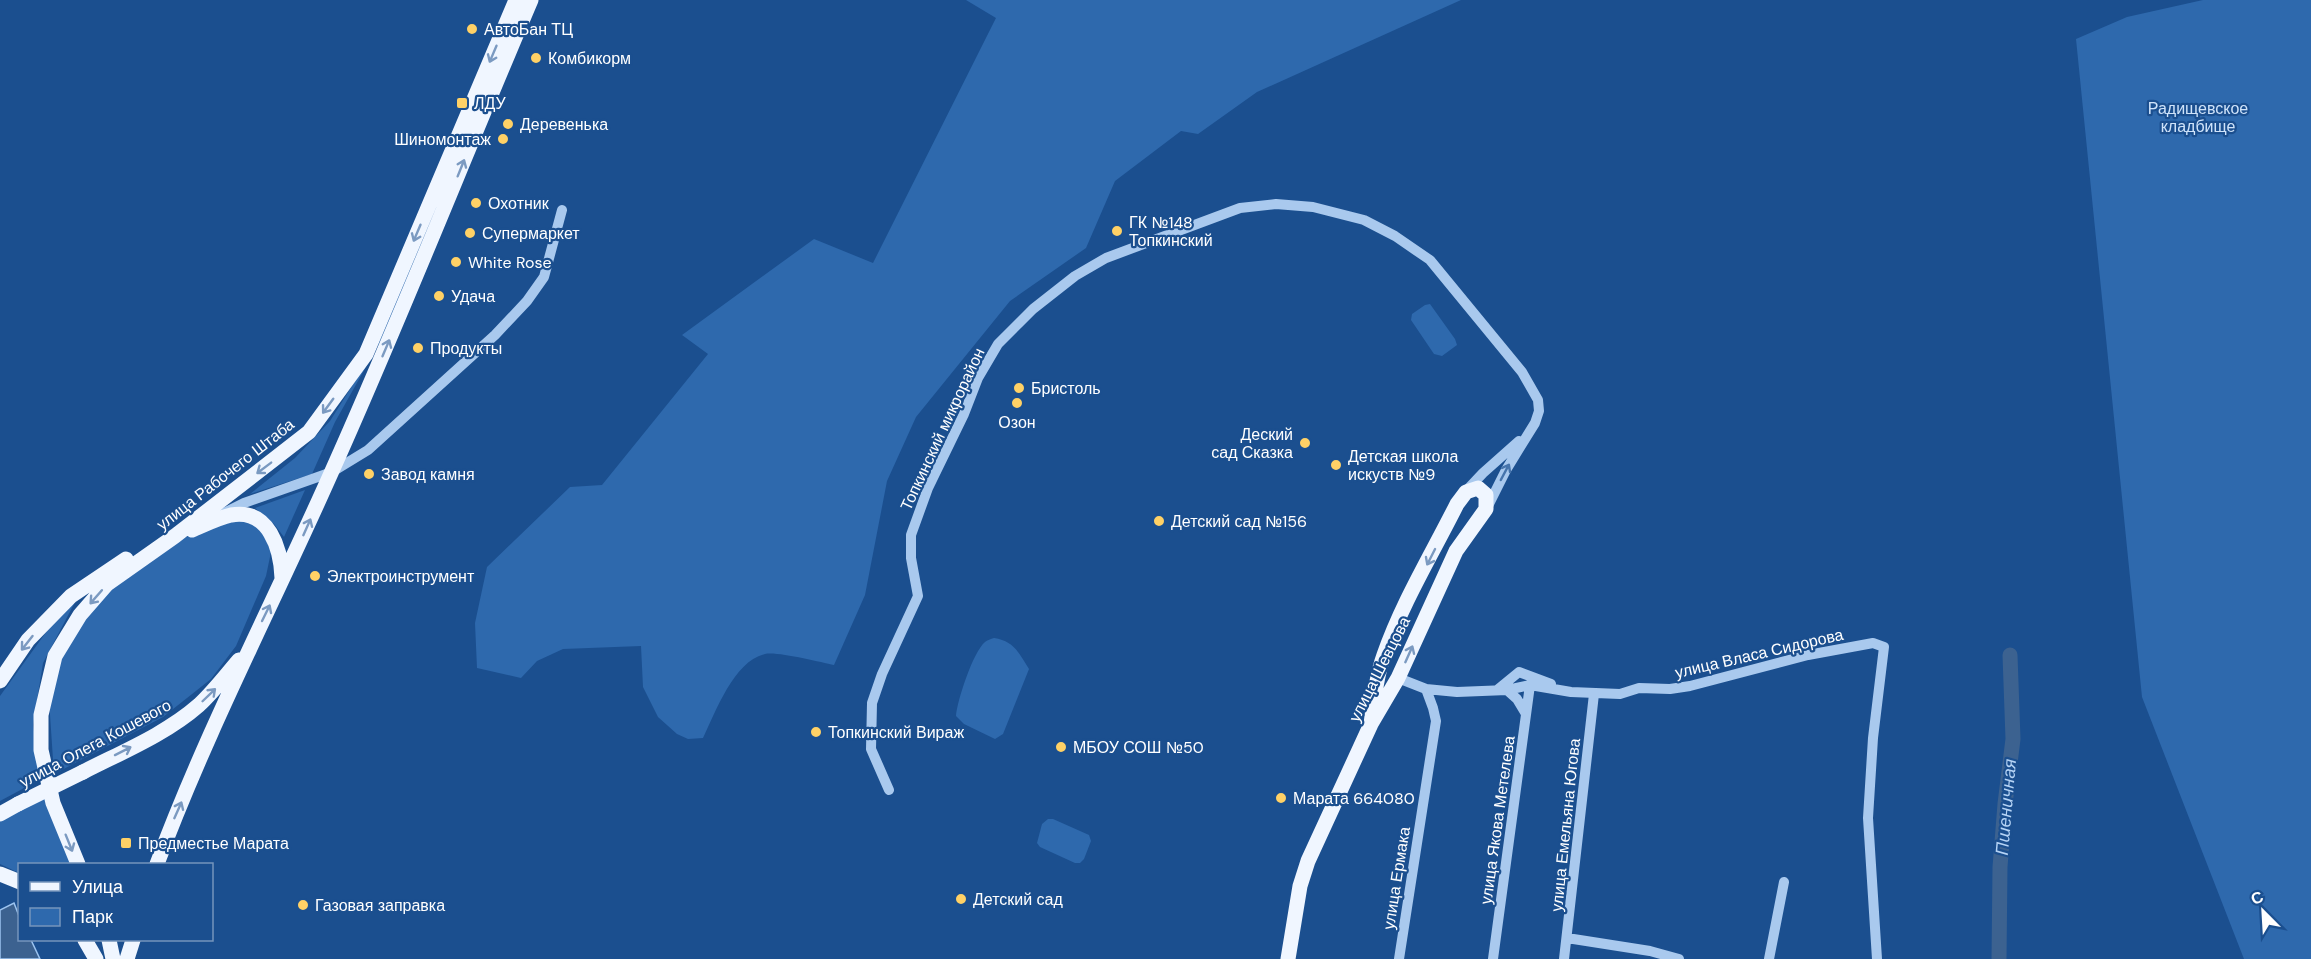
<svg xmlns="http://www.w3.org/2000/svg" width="2311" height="959" font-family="'DM Sans',sans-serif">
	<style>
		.green { fill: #2e69ad }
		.water { fill: #3c6290; stroke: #9cc4f0; stroke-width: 1.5 }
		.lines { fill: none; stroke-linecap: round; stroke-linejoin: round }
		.river { stroke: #3c6290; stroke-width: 15 }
		.minor { stroke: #a9c9ee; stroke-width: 10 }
		.major { stroke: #f0f6ff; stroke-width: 15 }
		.major-bridge { stroke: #f0f6ff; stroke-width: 15 }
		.oneway { stroke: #7b9ac1 }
		.oneway2 { stroke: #4674ac }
		.poi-dot { fill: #ffd166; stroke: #1b4f8f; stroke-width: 2 }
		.labels { text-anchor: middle; stroke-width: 4.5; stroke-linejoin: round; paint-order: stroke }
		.poi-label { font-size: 16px; fill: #fff; stroke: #1b4f8f; text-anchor: start }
		.park-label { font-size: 16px; fill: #cfe3fa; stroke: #1b4f8f }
		.street-label { font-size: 16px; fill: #fff; stroke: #1b4f8f }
		.water-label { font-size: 18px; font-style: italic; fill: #b5d3f5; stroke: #1b4f8f }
	</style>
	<rect width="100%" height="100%" fill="#1b4f8f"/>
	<path class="green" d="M522,0L390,324L335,422L312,474L250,494L295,458L330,421L371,356Z
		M966,0H1461L1257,92L1198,134L1181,131L1115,181L1086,248L1010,301L916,417L887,481L865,595L834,665C820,662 776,651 765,654C734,661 716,711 703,738L688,739L677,734L658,717L643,687L641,646L563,649L537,661L521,678L477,668L475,623L487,567L570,487L602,485L708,354L682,335L814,239L873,263L996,18Z
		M2203,0H2311V959H2244L2142,697L2076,39L2127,17Z
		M1430,304L1455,339L1457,345L1442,356L1434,354L1411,320L1412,314L1425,305Z
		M305,490L284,537L274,524L255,508Z
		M227,517L246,519L263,532L271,552L266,576L236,646L211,679L163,717L54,774L49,700L61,645L96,599L143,561L193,533Z
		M68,602L74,604L43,663L33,725L41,779L0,801V696Z
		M994,638C1014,641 1019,653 1029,669L1003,734L995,739L964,724L956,716C957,701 973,652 985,642C987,640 991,639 994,638Z
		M45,798L71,864H20L19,873L0,864V821Z
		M1048,819H1053L1089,835L1091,841L1084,859L1080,863H1075L1040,847L1037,843L1042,824Z"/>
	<path class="water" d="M14,903L19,916L20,940H31L40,959H0V910Z"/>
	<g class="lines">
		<path class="river" d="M1999,959L2000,867L2005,804L2013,739L2010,655"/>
		<path class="minor" d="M1467,490L1483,473L1519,441
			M222,514L244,503L332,472L368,450L495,335L527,301L544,277L562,210
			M1398,678L1426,689L1433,708L1436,721L1399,959
			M1426,689L1457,692L1507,690L1530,685L1571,692L1620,694L1639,688L1670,689L1690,686L1808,655L1873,643L1884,647L1873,738L1868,818L1877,959
			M1497,690L1519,672L1551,684
			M1507,690L1517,699L1526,714
			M889,790L871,749L872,703L882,674L918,596L911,558V535L928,488L964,414L978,378L998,344L1033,309L1075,276L1106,258L1240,208L1276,204L1313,207L1364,220L1395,236L1430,260L1522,372L1538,400L1539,411L1535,423L1506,470L1487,508
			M1567,938L1650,951L1679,959
			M1493,959L1530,685
			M1564,959L1594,694
			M1769,959L1784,882"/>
		<path class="major" d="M192,530C204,525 218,518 231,515C269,508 281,549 282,578
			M0,681L28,640L71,596L126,559
			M83,772C122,752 166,734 199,705C214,691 226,675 239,660
			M0,814L18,804
			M78,864L53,803L41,750V715L55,656L80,615L107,584L175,536L309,432L366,354L516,0
			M157,864C207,730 274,602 332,471C402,315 464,157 531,0
			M0,874L20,882
			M85,940L96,959
			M109,940L113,959
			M127,959L133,940
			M1288,959L1300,886L1308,861L1371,724L1398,678L1456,551L1486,509V495L1478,488L1466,492L1457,504C1432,554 1402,603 1384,655C1376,677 1374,701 1371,724"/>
		<path class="major-bridge" d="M18,804L83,772"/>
	</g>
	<defs><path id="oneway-shaft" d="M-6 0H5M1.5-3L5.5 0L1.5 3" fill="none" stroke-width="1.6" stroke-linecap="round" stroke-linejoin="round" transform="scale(1.5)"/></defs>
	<g class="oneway">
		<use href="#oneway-shaft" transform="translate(493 54) rotate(113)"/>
		<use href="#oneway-shaft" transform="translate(461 168) rotate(-68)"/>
		<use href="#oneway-shaft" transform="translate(417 233) rotate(113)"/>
		<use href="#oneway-shaft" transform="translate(386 348) rotate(-67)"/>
		<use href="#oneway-shaft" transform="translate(328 406) rotate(126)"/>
		<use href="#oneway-shaft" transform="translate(264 468) rotate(143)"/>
		<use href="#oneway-shaft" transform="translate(307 527) rotate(-66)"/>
		<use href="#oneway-shaft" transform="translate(1431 557) rotate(117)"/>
		<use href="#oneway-shaft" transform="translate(96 597) rotate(131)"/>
		<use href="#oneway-shaft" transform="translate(266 613) rotate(-64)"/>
		<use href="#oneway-shaft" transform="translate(27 643) rotate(128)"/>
		<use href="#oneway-shaft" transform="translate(1409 654) rotate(-66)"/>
		<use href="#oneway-shaft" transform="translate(209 695) rotate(-44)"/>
		<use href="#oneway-shaft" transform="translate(123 751) rotate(-27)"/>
		<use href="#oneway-shaft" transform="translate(178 810) rotate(-66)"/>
		<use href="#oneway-shaft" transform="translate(69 843) rotate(68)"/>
	</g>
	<use class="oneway2" href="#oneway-shaft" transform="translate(1505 472) rotate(-62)"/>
	<g class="poi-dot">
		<circle cx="472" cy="29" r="6"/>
		<circle cx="536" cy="58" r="6"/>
		<rect x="456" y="97" width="12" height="12" rx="3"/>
		<circle cx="508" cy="124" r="6"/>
		<circle cx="503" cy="139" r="6"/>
		<circle cx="476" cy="203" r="6"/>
		<circle cx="1117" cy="231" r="6"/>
		<circle cx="470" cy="233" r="6"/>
		<circle cx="456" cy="262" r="6"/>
		<circle cx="439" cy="296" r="6"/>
		<circle cx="418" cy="348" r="6"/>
		<circle cx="1019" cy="388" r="6"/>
		<circle cx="1017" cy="403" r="6"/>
		<circle cx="1305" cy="443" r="6"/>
		<circle cx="1336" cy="465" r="6"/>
		<circle cx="369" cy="474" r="6"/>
		<circle cx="1159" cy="521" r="6"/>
		<circle cx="315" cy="576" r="6"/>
		<circle cx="816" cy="732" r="6"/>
		<circle cx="1061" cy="747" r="6"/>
		<circle cx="1281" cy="798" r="6"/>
		<rect x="120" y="837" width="12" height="12" rx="3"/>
		<circle cx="961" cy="899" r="6"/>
		<circle cx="303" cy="905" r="6"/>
	</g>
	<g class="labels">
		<g class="poi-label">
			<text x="484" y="35">АвтоБан ТЦ</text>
			<text x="548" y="64">Комбикорм</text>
			<text x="474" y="109">ЛДУ</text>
			<text x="520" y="130">Деревенька</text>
			<text x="491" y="145" text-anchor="end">Шиномонтаж</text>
			<text x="488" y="209">Охотник</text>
			<text x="1129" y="228">ГК №148<tspan x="1129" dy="18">Топкинский</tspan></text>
			<text x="482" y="239">Супермаркет</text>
			<text x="468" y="268">White Rose</text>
			<text x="451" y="302">Удача</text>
			<text x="430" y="354">Продукты</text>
			<text x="1031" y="394">Бристоль</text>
			<text x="1017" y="428" text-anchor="middle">Озон</text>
			<text x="1293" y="440" text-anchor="end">Деский<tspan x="1293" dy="18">сад Сказка</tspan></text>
			<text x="1348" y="462">Детская школа<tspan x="1348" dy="18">искуств №9</tspan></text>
			<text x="381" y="480">Завод камня</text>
			<text x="1171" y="527">Детский сад №156</text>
			<text x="327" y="582">Электроинструмент</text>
			<text x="828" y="738">Топкинский Вираж</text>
			<text x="1073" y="753">МБОУ СОШ №50</text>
			<text x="1293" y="804">Марата 664080</text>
			<text x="138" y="849">Предместье Марата</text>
			<text x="973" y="905">Детский сад</text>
			<text x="315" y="911">Газовая заправка</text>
		</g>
		<g class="park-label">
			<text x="2198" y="114">Радищевское<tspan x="2198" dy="18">кладбище</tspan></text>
		</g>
		<g class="street-label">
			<text transform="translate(942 429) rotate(-65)" y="6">Топкинский микрорайон</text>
			<text transform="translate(225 474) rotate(-38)" y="6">улица Рабочего Штаба</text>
			<text transform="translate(1759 653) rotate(-13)" y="6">улица Власа Сидорова</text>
			<text transform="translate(1379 669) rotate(-63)" y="6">улица Шевцова</text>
			<text transform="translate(95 743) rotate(-28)" y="6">улица Олега Кошевого</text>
			<text transform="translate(1497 820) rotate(-82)" y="6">улица Якова Метелева</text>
			<text transform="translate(1565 825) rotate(-84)" y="6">улица Емельяна Югова</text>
			<text transform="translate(1396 878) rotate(-81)" y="6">улица Ермака</text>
		</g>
		<g class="water-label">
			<text transform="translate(2006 807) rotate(-85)" y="6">Пшеничная</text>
		</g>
	</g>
	<rect x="18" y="863" width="195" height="78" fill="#1b4f8f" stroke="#7695bc" stroke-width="1.5"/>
	<rect x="30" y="882" width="30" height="9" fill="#f0f6ff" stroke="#7695bc" stroke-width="1.5"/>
	<text x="72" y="893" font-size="18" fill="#ffffff">Улица</text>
	<rect x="30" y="908" width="30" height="18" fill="#2e69ad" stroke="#7695bc" stroke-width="1.5"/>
	<text x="72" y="923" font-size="18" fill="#ffffff">Парк</text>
	<g transform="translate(2263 911) rotate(336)" stroke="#1b4f8f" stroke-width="4.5" paint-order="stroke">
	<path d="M0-4.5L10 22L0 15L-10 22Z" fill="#ffffff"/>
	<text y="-9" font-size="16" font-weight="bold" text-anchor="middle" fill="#ffffff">С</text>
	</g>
</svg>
